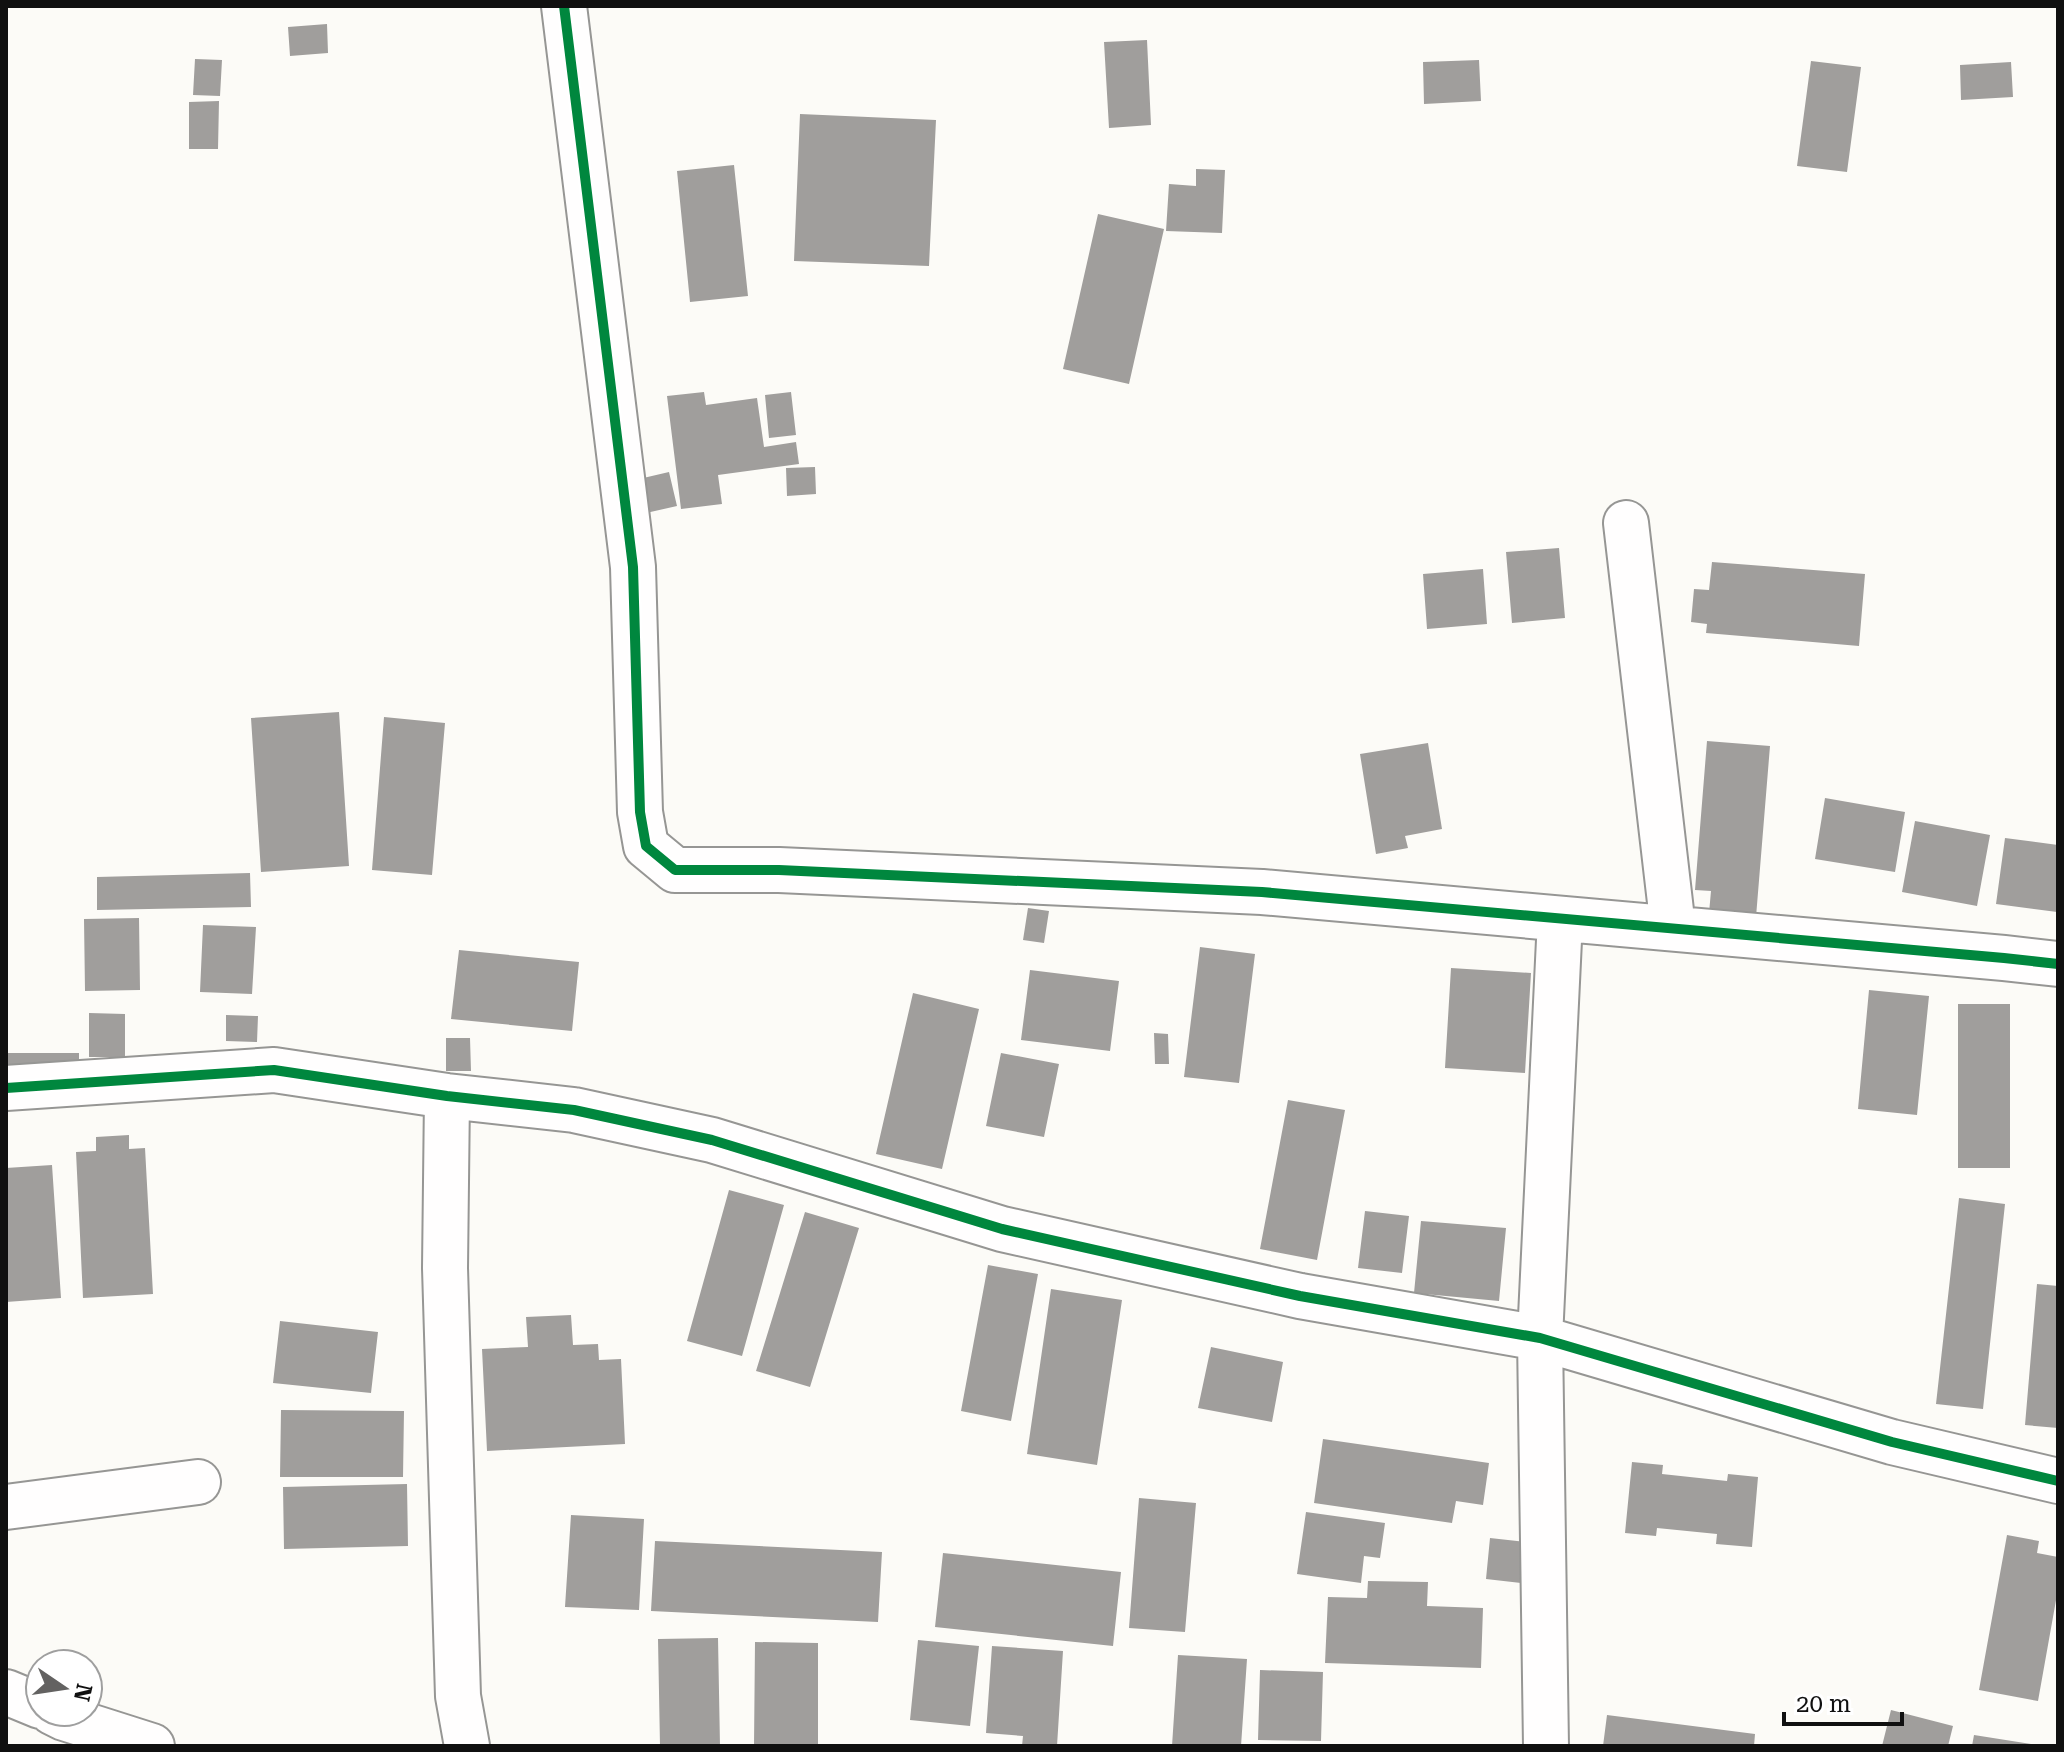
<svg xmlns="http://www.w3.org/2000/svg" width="2064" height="1752" font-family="'Roboto Serif',serif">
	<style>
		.building { fill: #a09e9c }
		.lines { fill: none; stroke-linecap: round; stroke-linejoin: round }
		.minor-casing { stroke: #969694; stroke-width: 48 }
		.minor { stroke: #fffefe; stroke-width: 44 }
		.cycleway-casing { stroke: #fff; stroke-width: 15 }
		.cycleway { stroke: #00873e; stroke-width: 10 }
	</style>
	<rect width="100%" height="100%" fill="#fcfbf7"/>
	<path class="building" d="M327,24L328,53L290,56L288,27Z
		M1147,40L1151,125L1109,128L1104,42Z
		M195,59L222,60L220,96L193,95Z
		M1479,60L1481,101L1424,104L1423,62Z
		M1811,61L1861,67L1847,172L1797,166Z
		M2011,62L2013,97L1961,100L1960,65Z
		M219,101L218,149H189V102Z
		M800,114L936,120L929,266L794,261Z
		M734,165L748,296L690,302L677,171Z
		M1196,169L1225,170L1222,233L1166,231L1169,184L1196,186Z
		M1098,214L1164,229L1129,384L1063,369Z
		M704,392L706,405L757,398L764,447L796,442L799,464L718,475L722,504L681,509L667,396Z
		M791,392L796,435L769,438L765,395Z
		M815,467L816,494L787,496L786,468Z
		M669,472L677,506L646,513L639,479Z
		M1559,548L1565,618L1512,623L1506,552Z
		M1712,562L1865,574L1859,646L1706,633L1707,624L1691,622L1694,589L1709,590Z
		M1483,569L1487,624L1427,629L1423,574Z
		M339,712L349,866L261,872L251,718Z
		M384,717L445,723L432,875L372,870Z
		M1707,741L1770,746L1756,917L1709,913L1711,891L1695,890Z
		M1428,743L1442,829L1405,836L1408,848L1376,854L1360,754Z
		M1825,798L1905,812L1895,872L1815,859Z
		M1915,821L1990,835L1977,906L1902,892Z
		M2005,838L2058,845L2057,912L1996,904Z
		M250,873L251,907L97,910V877Z
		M1028,908L1049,911L1044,943L1023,940Z
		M139,918L140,990L85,991L84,919Z
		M203,925L256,927L252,994L200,992Z
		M1200,947L1255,954L1239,1083L1184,1077Z
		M459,950L579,962L572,1031L451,1019Z
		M1451,968L1531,973L1525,1073L1445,1068Z
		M1030,970L1119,981L1110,1051L1021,1040Z
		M1869,990L1929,996L1917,1115L1858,1109Z
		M913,993L979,1009L942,1169L876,1154Z
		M1958,1004H2010V1168H1958Z
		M89,1013L125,1014V1057H89Z
		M226,1015L258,1016L257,1042L226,1041Z
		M1154,1033L1168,1034L1169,1064H1155Z
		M446,1038H470L471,1071H446Z
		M6,1053H79V1075H6Z
		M1001,1053L1059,1064L1044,1137L986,1126Z
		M1288,1100L1345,1110L1317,1260L1260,1249Z
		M129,1135V1149L145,1148L153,1294L83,1298L76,1152L96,1151V1137Z
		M52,1165L61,1298L6,1302V1168Z
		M729,1190L784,1205L742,1356L687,1341Z
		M1959,1198L2005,1204L1983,1409L1936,1404Z
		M1365,1211L1409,1216L1402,1273L1358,1268Z
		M805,1212L859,1228L810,1387L756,1371Z
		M1421,1221L1506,1228L1499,1301L1414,1293Z
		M988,1265L1038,1274L1011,1421L961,1411Z
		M2037,1284L2058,1286V1428L2025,1425Z
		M1051,1289L1122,1300L1097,1465L1027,1454Z
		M571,1315L573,1345L598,1344L599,1360L621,1359L625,1444L487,1451L482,1349L528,1347L526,1317Z
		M280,1321L378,1332L371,1393L273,1383Z
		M1211,1347L1283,1362L1272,1422L1198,1408Z
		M281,1410L404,1411L403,1477H280Z
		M1323,1439L1489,1463L1483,1505L1456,1501L1452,1523L1314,1503Z
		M1632,1462L1663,1465L1662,1474L1727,1481L1728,1474L1758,1477L1752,1547L1716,1544L1717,1534L1657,1528L1656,1536L1625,1533Z
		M407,1484L408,1546L284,1549L283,1487Z
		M1139,1498L1196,1503L1185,1632L1129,1628Z
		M1306,1512L1385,1523L1380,1558L1364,1556L1361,1583L1297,1574Z
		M571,1515L644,1519L639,1610L565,1607Z
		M2007,1535L2039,1541L2037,1553L2058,1557V1589L2038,1701L1979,1690Z
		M1490,1538L1526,1542L1521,1583L1486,1579Z
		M655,1541L882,1552L878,1622L651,1611Z
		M943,1553L1121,1572L1113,1646L935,1627Z
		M1368,1581L1428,1582L1427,1606L1483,1608L1481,1668L1325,1663L1328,1597L1367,1598Z
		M718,1638L720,1746H660L658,1639Z
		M918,1640L979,1646L970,1726L910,1720Z
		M755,1642L818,1643V1746H754Z
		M992,1646L1063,1651L1057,1746H1022L1023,1736L986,1733Z
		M1178,1655L1247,1659L1241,1746H1172Z
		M1260,1670L1323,1672L1321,1741L1258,1740Z
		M1891,1710L1953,1726L1948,1746H1882Z
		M1607,1715L1755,1734L1754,1746H1603Z
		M1974,1735L2031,1744V1746H1972Z"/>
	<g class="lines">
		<defs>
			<path id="minor" d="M564,6L633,567L640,812L646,846L675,870H779L1262,892L2004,958L2058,964
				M1626,523L1673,928
				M6,1088L274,1070L447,1096L574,1110L712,1140L1002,1229L1300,1296L1540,1338L1892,1442L2058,1481
				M447,1096L445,1268L458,1696L467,1746
				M6,1507L198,1482
				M6,1692L40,1706
				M52,1712L64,1718L152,1746
				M1546,1746L1540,1338L1560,919"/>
		</defs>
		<use href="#minor" class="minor-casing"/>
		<use href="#minor" class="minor"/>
		<defs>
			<path id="cycleway" d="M564,6L633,567L640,812L646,846L675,870H779L1262,892L2004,958L2058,964
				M6,1088L274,1070L447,1096L574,1110L712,1140L1002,1229L1300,1296L1540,1338L1892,1442L2058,1481"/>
		</defs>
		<use href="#cycleway" class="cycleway-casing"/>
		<use href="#cycleway" class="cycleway"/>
	</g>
	<rect width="2064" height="1752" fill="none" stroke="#101010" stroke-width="16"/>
	<g transform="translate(64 1688) rotate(103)"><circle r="38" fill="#ffffff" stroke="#9f9f9f" stroke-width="2"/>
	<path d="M0-6L14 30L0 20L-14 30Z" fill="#636261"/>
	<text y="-12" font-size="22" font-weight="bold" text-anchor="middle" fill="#101010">N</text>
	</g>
	<path d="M1784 1712v12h118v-12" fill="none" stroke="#101010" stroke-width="4"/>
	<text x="1796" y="1712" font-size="24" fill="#101010" stroke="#ffffff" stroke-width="6" paint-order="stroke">20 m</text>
</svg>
